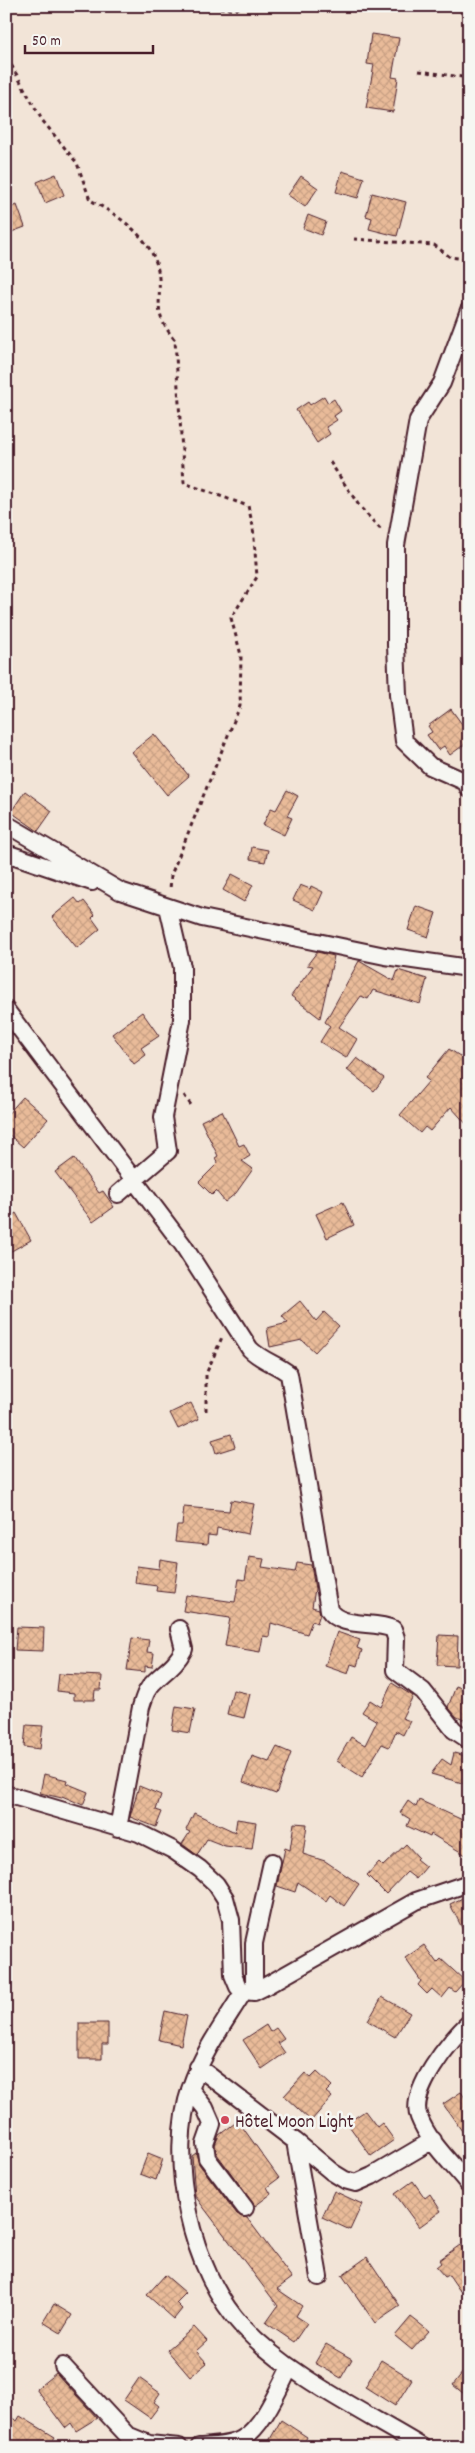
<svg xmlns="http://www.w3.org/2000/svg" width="475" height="2453" font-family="Dekko,sans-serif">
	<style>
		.building { fill: url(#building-cross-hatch); stroke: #4a1f2b }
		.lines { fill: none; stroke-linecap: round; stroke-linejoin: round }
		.minor-casing { stroke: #4a1f2b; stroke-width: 20 }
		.path { stroke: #4a1f2b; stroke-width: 3; stroke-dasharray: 4 4; stroke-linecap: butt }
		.minor { stroke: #f6f6f2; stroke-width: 16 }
		.poi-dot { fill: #d1495b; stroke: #f6f6f2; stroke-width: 2 }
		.labels { text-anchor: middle; stroke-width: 5; stroke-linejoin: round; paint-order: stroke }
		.poi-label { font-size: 19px; fill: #4a1f2b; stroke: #f6f6f2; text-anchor: start }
	</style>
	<defs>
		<pattern id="building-cross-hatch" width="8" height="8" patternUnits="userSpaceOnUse" patternTransform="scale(1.25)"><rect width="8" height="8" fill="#e9bb99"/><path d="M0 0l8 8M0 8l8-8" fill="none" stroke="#c9a084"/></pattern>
	</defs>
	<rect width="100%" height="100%" fill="#f2e4d7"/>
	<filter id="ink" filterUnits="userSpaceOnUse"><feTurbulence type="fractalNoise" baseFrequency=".02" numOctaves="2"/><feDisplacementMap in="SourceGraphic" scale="10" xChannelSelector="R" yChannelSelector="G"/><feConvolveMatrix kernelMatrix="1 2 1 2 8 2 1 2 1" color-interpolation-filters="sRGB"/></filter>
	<g filter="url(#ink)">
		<path class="building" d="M371,34L399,38L392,77L398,78L393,112L366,108L374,65L367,64Z
			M342,171L364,178L358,198L336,192Z
			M56,174L64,195L45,203L37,182Z
			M301,176L318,188L305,207L288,195Z
			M372,193L406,202L397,236L369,229L372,218L366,216Z
			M17,205L25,227L6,234V210Z
			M308,215L326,222L321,235L303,228Z
			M324,396L328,403L334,399L341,411L334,416L337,420L326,427L330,434L317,443L296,410L308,402L310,405Z
			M451,709L469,734V741L450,755L444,746L438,750L427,735L432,732L428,726Z
			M154,734L189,776L167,795L132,752Z
			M287,790L298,796L287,816L292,818L284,835L263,825L271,808L276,810Z
			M25,791L52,811L38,831L11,812Z
			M252,847L268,850L265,862L250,859Z
			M232,874L253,885L244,902L223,890Z
			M300,885L310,889L311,886L323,892L315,910L293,900Z
			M75,898L80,904L84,901L95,915L92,918L100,929L77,948L52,917Z
			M416,906L436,913L428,937L408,930Z
			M317,952L334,956L320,1018L291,996L313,966L307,965Z
			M359,961L394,981L398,970L427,979L420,1004L373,990L368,999L361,996L339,1027L357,1039L346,1058L320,1042L330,1026L325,1022Z
			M142,1012L159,1036L141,1048L146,1055L134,1064L112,1034Z
			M449,1049L469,1062V1127L451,1107L430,1131L425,1127L420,1133L400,1115L429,1081L425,1078Z
			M357,1058L384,1078L374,1091L347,1070Z
			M23,1097L48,1119L23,1147L6,1132V1116Z
			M222,1111L239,1146L244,1144L250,1156L242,1161L253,1169L236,1193L225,1202L216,1191L212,1195L199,1182L218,1163L215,1158L218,1156L201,1121Z
			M74,1158L99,1193L103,1191L114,1207L93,1222L55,1172Z
			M343,1202L354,1225L327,1238L316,1214Z
			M16,1213L31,1240L6,1254V1219Z
			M300,1301L316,1321L324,1312L339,1326L315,1352L302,1340L270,1347L267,1328L288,1323L282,1316Z
			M191,1403L199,1419L178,1429L170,1413Z
			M231,1434L235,1447L216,1453L212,1440Z
			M231,1500L254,1504L248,1534L217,1528L216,1536L208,1535L207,1545L175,1542L177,1525H182L184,1507L229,1511Z
			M249,1557L264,1559L262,1567L295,1572L297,1563L311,1565L315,1589L312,1607L319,1609L320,1614L317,1623L312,1621L307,1634L271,1623L269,1637L263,1636L260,1652L225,1646L230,1618L183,1611L186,1595L235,1602L239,1579L245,1580Z
			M160,1559L178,1562L174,1593L156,1591L157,1586L135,1583L137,1566L159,1569Z
			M17,1627L44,1628L43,1651L15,1650Z
			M337,1632L360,1640L357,1648L362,1650L357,1666L351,1664L348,1674L325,1666Z
			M439,1635L458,1636L457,1666L437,1665Z
			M132,1638L149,1640L147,1652L154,1653L152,1667L145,1666V1672L127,1670Z
			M59,1674L102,1676L101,1690H95L94,1700H74V1693L57,1691Z
			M392,1683L413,1696L402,1718L410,1721L403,1735L396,1731L389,1747L382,1744L362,1777L337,1761L351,1737L365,1745L377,1721L362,1712L370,1700L381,1707Z
			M456,1686L469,1691V1722L457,1717L448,1707Z
			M233,1690L250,1694L244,1718L227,1714Z
			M176,1706L195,1709L190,1733L172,1730Z
			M26,1725L43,1726L40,1749L24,1747Z
			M277,1747L291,1753L276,1794L243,1782L252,1756L269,1762Z
			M454,1753L469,1757V1785L431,1774L442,1759L451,1765Z
			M44,1774L67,1780L66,1783L88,1792L83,1805L62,1796V1798L40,1793Z
			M139,1786L161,1795L156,1810L162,1812L156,1827L130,1817Z
			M419,1800L469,1823V1857L431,1834L430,1837L407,1826L410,1819L400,1813L408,1801L416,1807Z
			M194,1813L235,1832L237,1819L256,1822L252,1849L225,1846L207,1839L197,1855L182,1844L190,1832L186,1830Z
			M294,1823L307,1824L303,1854L325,1861L359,1884L344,1906L330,1895L326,1901L298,1882L295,1892L277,1886L285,1848L290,1850Z
			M406,1844L418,1857L416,1859L426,1867L416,1879L407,1872L386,1894L367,1875L379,1862L383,1866Z
			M469,1895V1942L450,1904Z
			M424,1945L437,1963L441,1959L465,1981L455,1992L450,1988L442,1998L432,1989L427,1994L418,1985L421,1981L405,1958Z
			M382,1997L410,2013L395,2037L368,2021Z
			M165,2011L187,2016L181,2045L159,2040Z
			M79,2023H108V2044H102V2059H79Z
			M266,2025L270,2032L276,2028L284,2039L278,2043L285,2053L262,2069L243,2040Z
			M317,2072L332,2086L326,2092L332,2097L311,2121L284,2096L305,2073L311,2078Z
			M461,2092L469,2103V2141L443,2104Z
			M365,2111L377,2127L382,2123L394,2140L371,2156L347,2123Z
			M238,2121L279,2178L267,2187L271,2194L255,2206L217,2154L215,2145L219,2135Z
			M148,2153L163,2159L156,2180L140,2174Z
			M196,2153L199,2164L237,2214L247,2218L292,2278L277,2289L302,2306L296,2316L307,2323L294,2342L266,2323L278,2306L195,2196L192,2156Z
			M413,2181L425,2198L430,2194L441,2211L419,2227L395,2194Z
			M334,2191L362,2204L350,2230L322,2217Z
			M460,2245L469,2258V2285L460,2291L449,2275L445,2277L436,2267L441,2263L439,2260Z
			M367,2257L400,2306L375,2323L342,2275Z
			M165,2275L186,2293L176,2303L182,2309L174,2319L147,2295Z
			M54,2304L72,2315L61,2333L43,2322Z
			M411,2317L429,2331L412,2350L395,2336Z
			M194,2327L207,2341L196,2351L207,2363L190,2377L167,2350Z
			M326,2344L352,2359L341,2378L315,2363Z
			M381,2360L412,2379L395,2406L365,2387Z
			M469,2364V2398L453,2385Z
			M56,2373L97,2418L76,2431L71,2423L65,2428L36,2389Z
			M139,2378L160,2393L154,2402L159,2406L150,2418L124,2400Z
			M6,2414L17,2421L20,2416L55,2437L49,2447H6Z
			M281,2420L307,2437L302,2447H278L269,2441Z"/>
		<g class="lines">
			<defs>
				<path id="minor" d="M469,310L442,383L418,420L396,545V645L398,695L404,741L430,766L466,782L469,789
					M6,824L120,891L202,918L385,956L469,968
					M6,853L92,882
					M6,1010L183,1245L250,1349C262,1361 277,1364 289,1374L329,1610C341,1629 374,1620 393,1629L396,1638L395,1670L423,1691L454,1730L469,1740
					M118,1194L168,1151L163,1117L182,1020V967L168,907
					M6,1794L139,1833L173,1850L200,1869L216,1884L225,1898L231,1920L233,1975L238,1987L244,1991L254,1992L264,1987L416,1901L469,1883
					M118,1828L141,1707C144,1698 146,1689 154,1682C167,1669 175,1666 184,1649L179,1629
					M244,1991C225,2022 202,2053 191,2087C166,2158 191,2272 243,2327C290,2377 363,2411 422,2447
					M254,1992V1943L272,1862
					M469,2023C451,2039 408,2092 419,2117C429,2143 452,2163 469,2185
					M198,2067L295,2141L332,2172L345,2180L356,2183L372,2176L433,2140
					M190,2089L205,2108L212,2124L205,2144L207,2158L245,2208
					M295,2141L319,2277
					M63,2366L127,2435L149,2444L179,2447
					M199,2447C213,2446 230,2446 242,2439C263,2427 279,2388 290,2367"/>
			</defs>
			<use href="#minor" class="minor-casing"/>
			<path class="path" d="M204,6L235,10L242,6
				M455,6L469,20
				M6,60L9,61L42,120L77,163L90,200C120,216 157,241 159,278C161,309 153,313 175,340L184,483L248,506L253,526L257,577L231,618L241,655L240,706L171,875L170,891
				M419,71L469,78
				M354,239L434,245L450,257L466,259
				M464,296L469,243
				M330,462L360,507L383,532
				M184,1095L193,1108
				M206,1411V1374L223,1335"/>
			<use href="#minor" class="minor"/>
		</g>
	</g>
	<circle class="poi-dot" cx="225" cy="2120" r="5"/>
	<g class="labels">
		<g class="poi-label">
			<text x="235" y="2127">Hôtel Moon Light</text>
		</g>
	</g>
	<rect width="475" height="2453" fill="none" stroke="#f6f6f2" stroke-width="25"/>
	<rect x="12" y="12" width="450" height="2428" fill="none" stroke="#4a1f2b" stroke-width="2" filter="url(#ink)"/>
	<path d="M25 45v8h128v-8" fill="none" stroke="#4a1f2b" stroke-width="2.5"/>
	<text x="32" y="45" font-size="15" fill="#4a1f2b" stroke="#f6f6f2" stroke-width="4" paint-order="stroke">50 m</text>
</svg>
